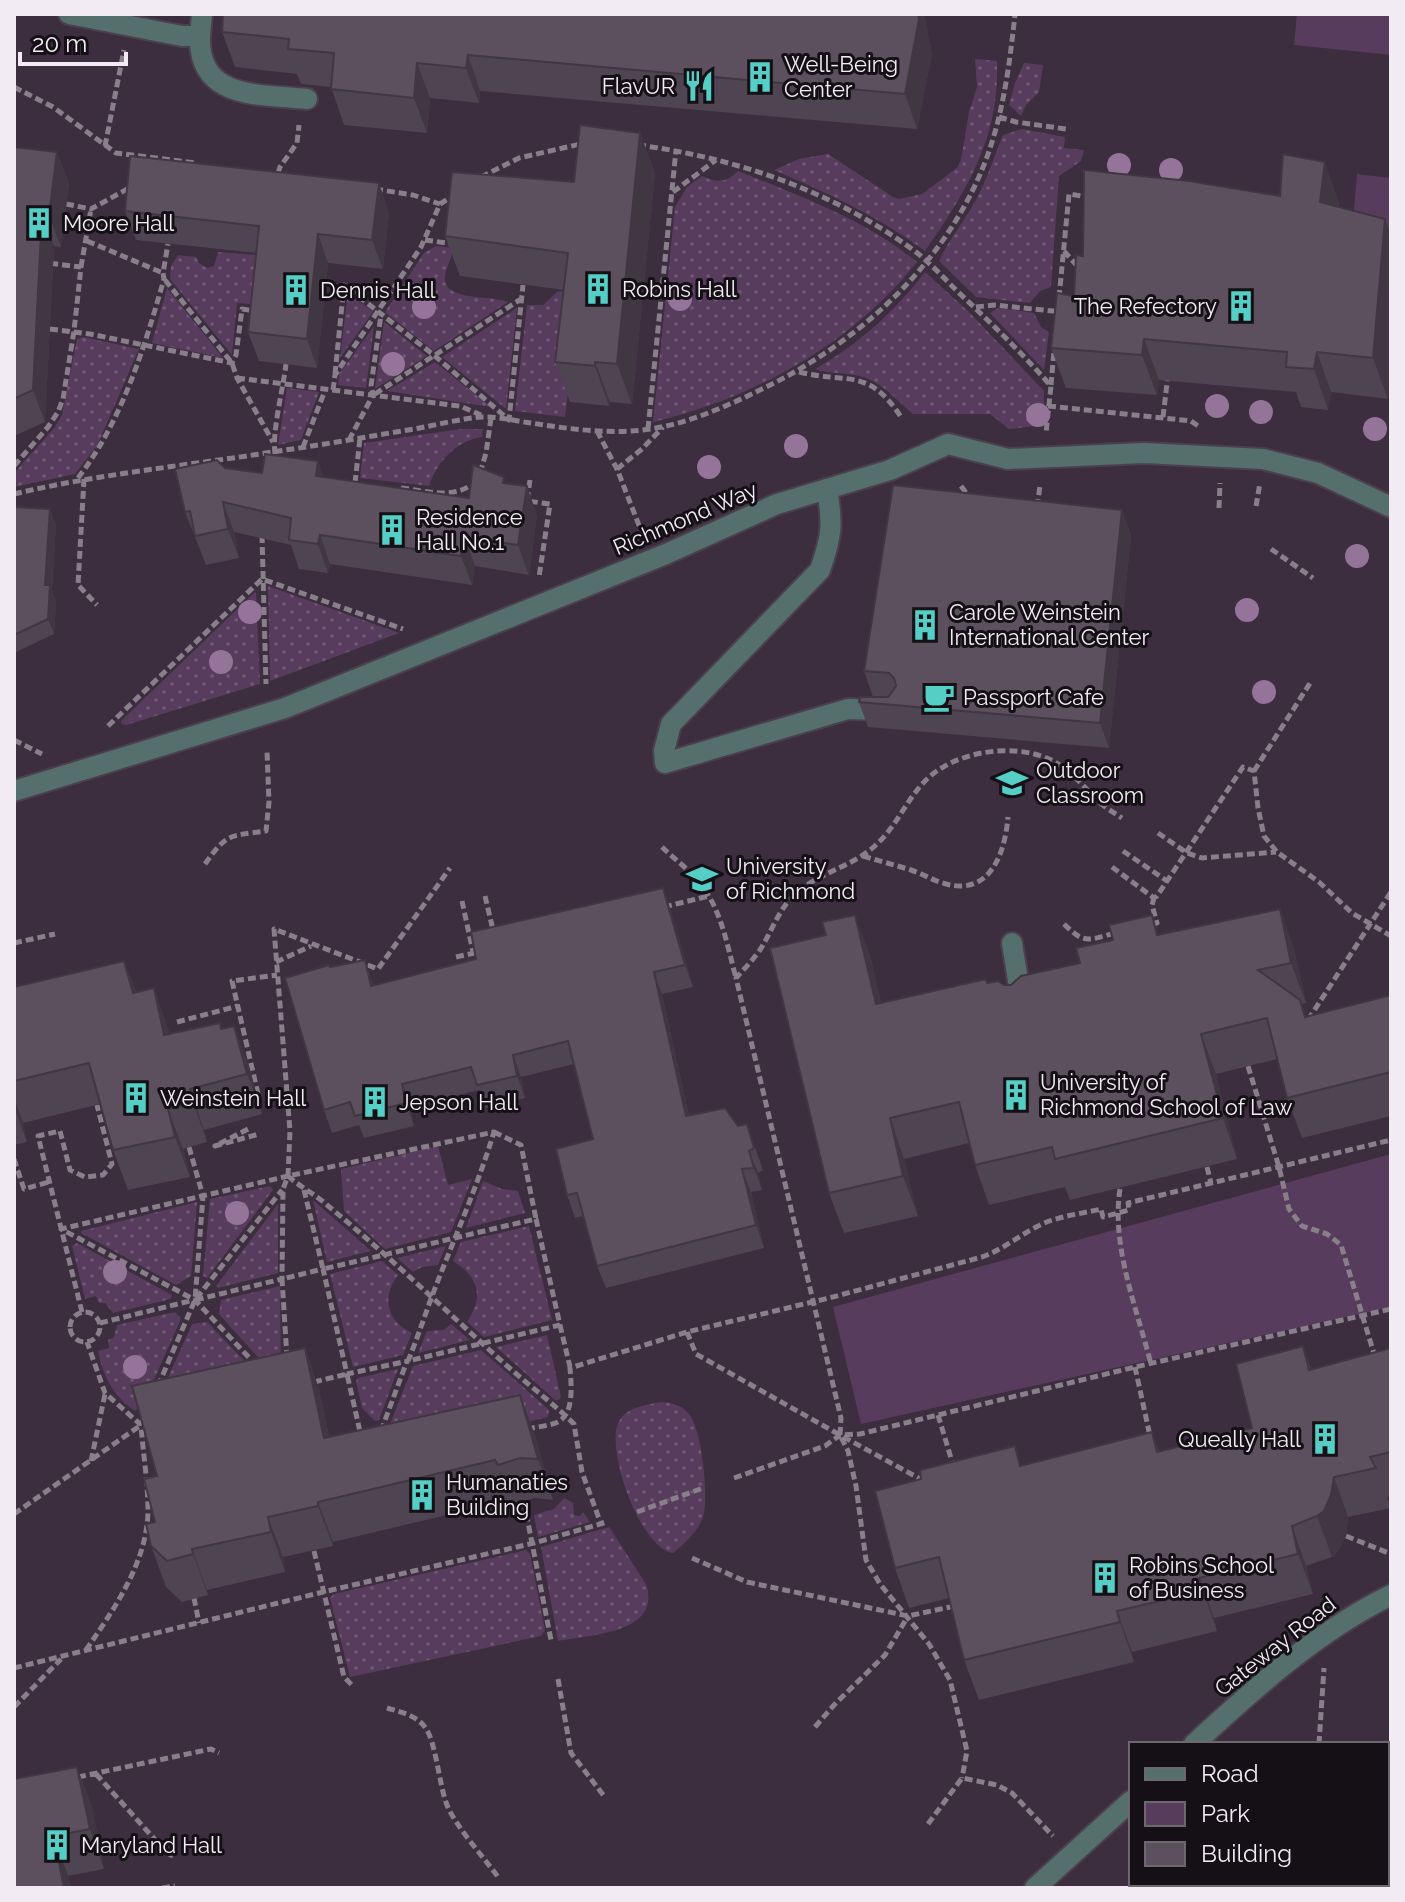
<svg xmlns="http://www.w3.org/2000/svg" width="1405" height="1902" font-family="Raleway,sans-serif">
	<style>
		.built { fill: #3c2d3f; fill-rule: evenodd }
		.grass { fill: url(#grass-dots) }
		.park { fill: #583c5d }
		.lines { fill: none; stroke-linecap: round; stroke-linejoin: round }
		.lane-casing { stroke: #4b414d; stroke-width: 24 }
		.street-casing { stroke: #4b414d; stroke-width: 24 }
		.path { stroke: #887f8a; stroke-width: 5; stroke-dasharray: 8 4; stroke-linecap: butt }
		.lane { stroke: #556f6c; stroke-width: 20 }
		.street { stroke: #556f6c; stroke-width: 20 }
		.tree { fill: #95749a }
		.wall { fill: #4f4451 }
		.shaded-wall { fill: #403742 }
		.building { fill: #5c4f5e; stroke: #403742; stroke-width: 2 }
		.labels { text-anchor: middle; stroke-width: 6; stroke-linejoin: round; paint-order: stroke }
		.poi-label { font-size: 22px; fill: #f2ebf4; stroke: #151016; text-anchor: start }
		.street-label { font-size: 22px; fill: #f2ebf4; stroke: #151016 }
	</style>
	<defs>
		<pattern id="grass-dots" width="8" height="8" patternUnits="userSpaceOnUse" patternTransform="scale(2)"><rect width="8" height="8" fill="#583c5d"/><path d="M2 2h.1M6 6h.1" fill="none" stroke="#705875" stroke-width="1.8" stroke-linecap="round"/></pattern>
	</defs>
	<rect width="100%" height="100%" fill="#302532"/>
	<path class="built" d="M14,14H1391V1888H14ZM1131,1744H1387V1884H1131Z"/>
	<path class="grass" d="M975,59L997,61C1000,137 967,191 925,251C879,217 826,192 774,170L799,159L828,154L893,197L899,199L922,194L957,168L961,160L969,112L977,87Z
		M1024,63L1043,65L1039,92L1026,105L1021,116L1009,105L1015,83Z
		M1022,129L1065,137L1064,148L1084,150L1081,161L1059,176L1051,287L1040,291L1030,303L976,297L939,261C949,239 964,222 976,200C987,179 994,157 1003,135Z
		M738,171C800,196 864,219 917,262C852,344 755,398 653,422L675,207L687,187L702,176C717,183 726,183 738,171Z
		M436,246L453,248C452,259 444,271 445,280C446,301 491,295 508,302L434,351L385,312L424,253Z
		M218,252L267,256L262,305L237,303L232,355L170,279L171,266L178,255L196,257L199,263L207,268L214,266Z
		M925,272L969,312L1044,391L1043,425L1009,429L990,414H913C898,402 885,385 866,378C849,372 827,374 815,369C859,344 894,312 925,272Z
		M167,288L223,358L152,343Z
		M558,291L580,294L565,417L515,411L527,305H543Z
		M348,292L373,312L340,358Z
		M517,308L506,409L442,357Z
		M998,308L1034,313L1041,327L1049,332L1044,370L990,313Z
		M384,322L427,356L375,389Z
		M374,326L366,388L338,385L339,374Z
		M83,337L139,349L97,446L75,474L14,487V473L55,427L62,415L77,339Z
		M435,362L491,407L387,391Z
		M287,388L319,392L301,440L278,445Z
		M461,429H483L482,437C457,440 436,463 429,486L360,478L364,443Z
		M268,586L399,633L270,681Z
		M256,591L260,684L126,725L122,724L121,721Z
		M438,1146L448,1185L472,1179L451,1232L385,1249L344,1211L341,1169Z
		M483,1181L502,1189L518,1191L525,1213L466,1228Z
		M270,1186L273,1190L207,1278L203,1276L210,1199Z
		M313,1200L371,1251L327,1262Z
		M197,1202L191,1276L176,1285L81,1233V1231Z
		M278,1204V1273L218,1288L216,1286Z
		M529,1226L552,1320L484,1337L467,1322C484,1297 479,1277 453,1261L461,1242Z
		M77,1243L172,1295L171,1299L113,1313L105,1303H99L96,1296L85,1299L72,1246Z
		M446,1246L438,1265L422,1267L413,1272L397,1258Z
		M382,1261L398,1275C381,1297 387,1322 412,1333L403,1355L353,1367L330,1274Z
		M280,1286L281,1374L274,1375L219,1314L221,1300Z
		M175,1312L181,1319L144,1402L135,1411C113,1396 103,1376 98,1351L109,1348L108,1340L114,1337L117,1325Z
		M207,1322L265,1382L155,1407L192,1324Z
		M451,1324L470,1340L418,1353L427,1331L444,1330Z
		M547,1335L561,1397L559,1400H555L496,1347Z
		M481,1350L549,1410L548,1417L418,1448L388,1429L413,1366Z
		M398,1369L379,1420L375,1421L362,1408L356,1381L358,1378Z
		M661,1402C672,1403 682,1405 689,1414C702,1429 710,1502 702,1520C696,1533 684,1544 673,1553C641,1550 601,1443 621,1418C631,1406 647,1405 661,1402Z
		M564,1498L573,1503L574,1515L580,1516L583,1512L590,1522L538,1537L534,1515L554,1509Z
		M609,1527L646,1584C663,1633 589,1635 558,1641L541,1547Z
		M526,1550L530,1554L545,1630L541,1636L350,1677L330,1598L334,1594Z"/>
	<path class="park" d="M1297,14H1391V55L1294,45Z
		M1357,174L1391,178V250L1353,220Z
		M1391,1154V1307L861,1424L833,1307Z"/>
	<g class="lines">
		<defs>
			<path id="lane" d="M69,14L182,36H200L202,14
				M200,36C198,100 259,94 307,99
				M827,489C833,524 832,536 820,570L671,724L664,751L665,763L848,709L888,710
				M1012,943L1022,1005"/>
			<path id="street" d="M14,791L285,708L666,554L777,504L890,470L948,444L1008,459L1144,453L1263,459L1318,473L1391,507
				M1194,1744C1255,1688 1316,1632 1391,1595
				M1035,1888L1131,1801"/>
		</defs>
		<use href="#lane" class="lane-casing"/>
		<use href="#street" class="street-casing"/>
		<path class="path" d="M14,87L53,107L116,153L195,163
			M999,117L1016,122L1066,129
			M638,145C737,158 835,192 916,252C930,263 943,277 956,290C989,321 1021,352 1051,386L1046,433
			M105,146L124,50
			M278,173L280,167L297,143L299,125
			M481,177L519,158L585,143
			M375,189L413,195L440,204
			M673,192L716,160
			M66,204L91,209L131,187
			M425,240L454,244
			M87,241L163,273
			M1064,251L1079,268
			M81,267L91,209
			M165,280L232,363L237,378L273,442
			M1059,298L1069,194L1087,197
			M976,307L994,305L1062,312
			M50,329L90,334L232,363L236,355L242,309L255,311
			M799,372C848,384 868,367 901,417
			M335,374L344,285L435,356L509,420L523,285
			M237,378L460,406L481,415
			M1051,385L1054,351
			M333,390L335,375L421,247L440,204L453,196
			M375,394L521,299
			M1048,406L1191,421L1201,428
			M1163,417L1168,375
			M648,429L676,150
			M597,431L617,469L642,533
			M349,440L373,395L371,386L381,315
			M303,447L326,388
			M275,454C272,430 283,390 286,364
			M14,466L48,427L58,412L63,399L74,331L81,267L48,263
			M617,469L642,449L663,427
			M480,473L486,453L491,418
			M78,478C122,421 144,349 164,279L163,273L168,244
			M84,479L78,585L97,605
			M530,480L527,501L550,504L539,577
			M355,483L360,438
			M961,486L970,498
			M401,488C427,491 454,500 475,482
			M14,494C103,473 194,465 285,450C328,444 371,436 414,429C436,425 459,419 481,417C497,416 515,421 531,423C563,428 597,433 630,431C675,429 719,410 760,390C859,343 950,261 988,154C1004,109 1010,61 1015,14
			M1256,506L1260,483
			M1037,507L1040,486
			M1219,508L1220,483
			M262,535L266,684
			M1271,549L1313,578
			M108,726L262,579L403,629
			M14,740L42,754
			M1254,771L1312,680
			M1158,833L1187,853L1202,858L1276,852
			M662,847C674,859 690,870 700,883C722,911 727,945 736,978
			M1123,851L1167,881
			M863,856C879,861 895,865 911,870C923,874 934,881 946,884C991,896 1005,852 1008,817
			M205,864C227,833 229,836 266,831L269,802L267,751
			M1112,867L1154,898L1157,896L1243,767L1254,771L1258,808L1264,836L1277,852L1319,882L1352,913L1391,936
			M485,896L493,930
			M462,901L476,966
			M664,907L709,896
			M1064,924C1085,945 1088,940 1115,933
			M1152,924L1157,923L1152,905L1154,898
			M14,943L55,934
			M456,957L479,952
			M276,962L311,946
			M1308,1020L1391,892
			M177,1022L238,1006
			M1248,1066L1279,1167L1289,1209L1302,1226L1327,1234L1341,1245L1375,1357
			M258,1094L232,981L277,975
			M248,1129L215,1146L259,1134
			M494,1132L521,1145L536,1219
			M189,1147L203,1196L195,1300L282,1279L283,1189L288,1176L61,1229L195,1300L255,1364
			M14,1159L24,1189L49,1182
			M1207,1167L1211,1183
			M288,1176L290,1131L274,929L378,969L450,868
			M1120,1189C1111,1246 1137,1309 1151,1364
			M304,1190L323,1269C394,1253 465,1235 536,1219L560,1325L408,1361C417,1339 424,1318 432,1296C453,1241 477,1188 494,1132L288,1176C300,1187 315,1194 327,1205C388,1255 446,1311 505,1364C527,1384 553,1403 574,1424L582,1472L601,1524
			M70 1327a15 15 0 1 1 30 0a15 15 0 1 1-30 0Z
			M82,1312L38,1136L60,1131L70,1170L85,1177L103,1175L112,1164L97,1105
			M100,1323L194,1300
			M560,1325L570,1367
			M687,1332L696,1354L840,1435L848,1451L856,1486L866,1560L880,1584L929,1644L950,1680L967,1751L962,1778
			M287,1358L282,1279L323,1269L347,1374L408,1361
			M1135,1367L1150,1436
			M314,1382L347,1374L361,1436
			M158,1386L195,1300L282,1190
			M938,1415L954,1468
			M527,1429C536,1427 549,1426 558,1422C575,1413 571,1383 570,1368L687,1332L829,1298L982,1257C1004,1249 1018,1236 1038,1226C1057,1216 1081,1214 1101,1209L1103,1217L1129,1210L1128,1203L1391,1140
			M381,1431L407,1361
			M91,1461L105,1394
			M734,1478L825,1446L840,1435L860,1434L1135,1367L1391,1309
			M924,1481L840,1435L841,1418L736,978C745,968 756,957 763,945C774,926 782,903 800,890C824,871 856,865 878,843C897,825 907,799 926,780C955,751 1014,742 1051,760C1070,769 1083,786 1097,800C1104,807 1113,812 1122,818
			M524,1502L551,1640
			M637,1512L703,1488
			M14,1514L141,1425L144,1417
			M1346,1536L1391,1554
			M314,1551L344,1677L353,1686
			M692,1558L747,1582L908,1616L955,1606
			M194,1598L199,1623
			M86,1650C114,1609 147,1563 148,1511C148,1482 143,1453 141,1425L105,1393L87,1342
			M14,1668L323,1592L534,1543L607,1522
			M558,1679L571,1753L604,1796
			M14,1707L61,1659
			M387,1708C400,1712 416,1715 425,1727C436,1741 439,1785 447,1805C456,1827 483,1856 498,1877
			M815,1727L834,1705L885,1655L908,1616
			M1319,1744L1324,1668
			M96,1774L167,1853L173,1856
			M78,1777L211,1749L219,1753
			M928,1824L962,1778L997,1785L1012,1793L1053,1836
			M162,1888L175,1886"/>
		<use href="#lane" class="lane"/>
		<use href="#street" class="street"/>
	</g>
	<g class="tree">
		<circle cx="1119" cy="165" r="12"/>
		<circle cx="1171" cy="170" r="12"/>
		<circle cx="680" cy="299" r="12"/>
		<circle cx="424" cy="307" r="12"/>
		<circle cx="393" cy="364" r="12"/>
		<circle cx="1217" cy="406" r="12"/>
		<circle cx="1261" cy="412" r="12"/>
		<circle cx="1038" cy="415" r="12"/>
		<circle cx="1375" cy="429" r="12"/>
		<circle cx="796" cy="446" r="12"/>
		<circle cx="709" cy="467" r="12"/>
		<circle cx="1357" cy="556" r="12"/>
		<circle cx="1247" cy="610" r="12"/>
		<circle cx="250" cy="612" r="12"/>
		<circle cx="221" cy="662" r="12"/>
		<circle cx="1264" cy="692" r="12"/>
		<circle cx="237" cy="1213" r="12"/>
		<circle cx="115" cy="1272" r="12"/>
		<circle cx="135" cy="1367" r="12"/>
	</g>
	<path class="wall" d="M223,14H924L932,54L917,129L480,91L479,103L430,98L427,133L344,125L331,87L301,84L297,74L235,67L222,32Z
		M640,133L655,173L632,404L610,402L609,406L570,402L555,362L564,290L460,276L445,236L574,182Z
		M14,147L57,152L69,184L61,247L54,246L45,422L14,436Z
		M1280,196L1339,202V207L1391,235V364L1388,399L1331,392L1328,410L1301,407L1296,392L1159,380L1157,395L1066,388L1051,348L1074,296L1083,256Z
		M125,211L389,212L383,269L328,263L317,368L259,361L248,332L256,253L136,240Z
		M318,461L323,477L469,498L506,483L537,515L529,575L475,566L472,585L330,564L328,573L299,569L291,545L234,532L239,558L206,565L185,512L225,468L262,473Z
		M14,507L56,524L52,590L56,601L54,634L14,653Z
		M1122,510L1131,536L1109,748L868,727L859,702L873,697L864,671Z
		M1280,909L1294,949L1306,1003L1302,1004L1306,1017L1391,995V1116L1302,1138L1287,1098L1277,1059L1216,1074L1237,1159L1070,1200L1065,1187L989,1205L975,1165L969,1143L904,1159L918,1216L844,1233L829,1193L870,955L881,1003L987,983L1011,985L1080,963L1159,934Z
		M671,911L693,987L662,994L689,1116L738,1126L747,1124L763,1170L758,1173L762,1190L751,1192L764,1248L606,1288L597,1266L583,1216L575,1218L567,1195L593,1139L574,1064L521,1077L525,1098L486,1108L479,1090L410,1107L414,1126L364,1138L359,1125L332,1133L324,1110L330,967L374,985Z
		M124,961L136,992L168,1028L169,1034L222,1028L249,1066L262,1114L204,1130L207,1142L183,1149L190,1177L128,1190L113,1150L100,1104L23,1123L27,1142L14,1145V987Z
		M1303,1346L1311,1369L1391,1348V1496L1387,1497L1391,1508L1348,1517L1346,1536L1338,1551L1332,1557L1306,1566L1313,1594L1214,1618L1217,1631L1132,1652L1134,1662L979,1700L964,1660L949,1598L909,1608L895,1568L1022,1465L1152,1432L1159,1452L1252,1428Z
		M305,1348L319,1389L329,1436L535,1435L553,1500L535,1498L513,1505L510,1500L333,1542V1546L283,1557L285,1572L207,1590L208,1595L182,1602L166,1587L151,1546L155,1522L157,1476Z
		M77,1767L92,1807L104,1869L68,1876L71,1888H14Z"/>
	<path class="shaded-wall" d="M918,14H924L932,54L917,129L905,94Z
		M468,55L480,91L479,103L466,68Z
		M417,63L430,98L427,133L414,98Z
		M640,133L655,173L632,404L617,364Z
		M57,152L69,184L61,247L49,215Z
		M1325,162L1339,202L1335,243L1320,202Z
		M379,183L389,212L383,269L372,240Z
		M42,214L54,246L45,422L33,390Z
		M1385,219L1391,235V364L1388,399L1373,358Z
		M318,234L328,263L317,368L307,339Z
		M1144,339L1159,380L1157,395L1142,355Z
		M1317,352L1331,392L1328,410L1314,369Z
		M595,362L610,402L609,406L595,366Z
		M318,461L328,490L316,476Z
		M527,486L537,515L529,575L518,545Z
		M223,502L234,532L239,558L228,529Z
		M50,509L56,524L52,590L56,601L54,634L48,619L45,585Z
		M1122,510L1131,536L1109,748L1100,723Z
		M320,535L330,564L328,573L318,544Z
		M464,537L475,566L472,585L461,556Z
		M663,888L671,911L693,987L685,965Z
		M1280,909L1294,949L1306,1003L1291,963Z
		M855,915L870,955L891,1045L876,1004Z
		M365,960L373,983L379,1009L371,986Z
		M124,961L139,1001L133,993Z
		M654,972L662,994L694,1139L686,1116Z
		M154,988L168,1028L178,1076L164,1035Z
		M234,1026L249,1066L262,1114L247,1074Z
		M1201,1034L1216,1074L1237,1159L1223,1118Z
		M513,1055L521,1077L525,1098L517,1076Z
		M402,1084L410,1107L414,1126L406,1103Z
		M190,1089L204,1130L207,1142L193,1102Z
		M14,1098L23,1123L27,1142L14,1106Z
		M168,1109L183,1149L190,1177L175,1137Z
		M890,1118L904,1159L918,1216L903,1176Z
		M749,1151L758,1173L762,1190L754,1168Z
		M742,1169L751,1192L764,1248L756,1225Z
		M305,1348L319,1389L338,1478L324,1438Z
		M520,1395L535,1435L553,1500L538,1459Z
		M1334,1477L1348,1517L1346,1536L1338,1551L1332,1557L1317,1516Z
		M318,1502L333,1542V1546L318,1506Z
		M268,1517L283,1557L285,1572L271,1532Z
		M1292,1526L1306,1566L1313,1594L1298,1554Z
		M192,1549L207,1590L208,1595L193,1554Z
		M1199,1578L1214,1618L1217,1631L1203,1591Z
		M1117,1611L1132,1652L1134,1662L1120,1622Z
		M77,1767L92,1807L104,1869L90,1829Z
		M54,1836L68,1876L71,1888H64Z"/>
	<path class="building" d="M223,14H918L919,19L905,94L468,55L466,68L417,63L414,98L331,89L334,53L288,49L289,39L222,32Z
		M580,125L640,133L617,364L595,362V366L555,362L568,253L445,236L452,172L574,182Z
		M14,147L57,152L49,215L42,214L33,390L14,399Z
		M1283,154L1325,162L1320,202L1385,219L1373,358L1317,352L1314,369L1286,367L1287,352L1144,339L1142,355L1051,348L1057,293L1074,296L1076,255L1083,256L1084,170L1189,181L1280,196Z
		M130,156L379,183L372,240L318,234L307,339L248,332L259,226L125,211Z
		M265,454L318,461L316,476L469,498L473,465L504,477L503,483L527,486L518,545L464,537L461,556L320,535L318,544L289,540L291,518L223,502L228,529L195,536L190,511L185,512L175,469L217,460L225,468L262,473Z
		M893,485L1122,510L1100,723L859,702L860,697H888L896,686L894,678L889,673L864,671Z
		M14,507L50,509L45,585H50L48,619L14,635Z
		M663,888L685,965L654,972L686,1116L725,1108L738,1126L747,1124L754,1148L749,1151L754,1168L742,1169L756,1225L597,1266L577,1193L567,1195L556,1149L593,1139L568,1041L513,1055L517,1076L477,1085L471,1067L402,1084L406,1103L355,1116L350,1102L324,1110L285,978L329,965L330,967L365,960L371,986L476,959L471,932Z
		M1280,909L1291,963L1258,970L1300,1000L1305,1017L1391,995V1072L1287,1098L1267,1018L1201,1034L1223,1118L1055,1159L1052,1147L975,1165L959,1102L890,1118L903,1176L829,1193L770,948L826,935L822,922L855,915L876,1004L986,979L987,983L998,981L1004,985H1011L1021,976L1080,963L1076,948L1113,940L1109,925L1152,915L1157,935Z
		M124,961L133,993L154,988L164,1035L220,1023L221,1029L234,1026L247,1074L190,1089L193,1102L168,1109L175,1137L113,1150L89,1063L14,1081V987Z
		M1303,1346L1309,1370L1391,1348V1452L1370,1457L1376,1468L1334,1477L1331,1495L1324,1511L1317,1516L1292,1526L1298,1554L1199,1578L1203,1591L1117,1611L1120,1622L964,1660L939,1557L895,1568L875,1491L921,1479L920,1470L1015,1446L1020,1466L1152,1432L1157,1452L1252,1428L1236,1364Z
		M305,1348L324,1438L520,1395L538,1459L520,1458L498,1465L495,1460L318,1502V1506L268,1517L271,1532L192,1549L193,1554L167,1561L151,1546L146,1524L155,1522L144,1479L157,1476L132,1386Z
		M77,1767L90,1829L54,1836L64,1888H14V1779Z"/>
	<defs>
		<symbol id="building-bare" viewBox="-9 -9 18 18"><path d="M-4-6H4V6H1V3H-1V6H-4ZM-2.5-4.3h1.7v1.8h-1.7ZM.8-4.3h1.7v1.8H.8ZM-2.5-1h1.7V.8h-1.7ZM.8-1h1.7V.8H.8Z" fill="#55cec5" stroke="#151016" stroke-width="2.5" paint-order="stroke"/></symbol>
		<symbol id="restaurant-bare" viewBox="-9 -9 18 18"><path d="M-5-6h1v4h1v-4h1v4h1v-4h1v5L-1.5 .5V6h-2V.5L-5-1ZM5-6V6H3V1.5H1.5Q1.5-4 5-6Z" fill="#55cec5" stroke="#151016" stroke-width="2.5" paint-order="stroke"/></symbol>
		<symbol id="cafe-bare" viewBox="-9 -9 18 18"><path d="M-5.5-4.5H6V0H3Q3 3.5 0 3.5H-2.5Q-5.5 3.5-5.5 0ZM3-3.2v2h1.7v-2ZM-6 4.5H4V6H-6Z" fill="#55cec5" stroke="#151016" stroke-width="2.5" paint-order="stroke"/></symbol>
		<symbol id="university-bare" viewBox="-9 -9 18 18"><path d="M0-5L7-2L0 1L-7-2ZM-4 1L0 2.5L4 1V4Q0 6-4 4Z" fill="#55cec5" stroke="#151016" stroke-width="2.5" paint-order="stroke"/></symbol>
	</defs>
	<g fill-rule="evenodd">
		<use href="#building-bare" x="738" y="55" width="44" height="44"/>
		<use href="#restaurant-bare" x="677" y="64" width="44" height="44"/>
		<use href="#building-bare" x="17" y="201" width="44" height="44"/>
		<use href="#building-bare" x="576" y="267" width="44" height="44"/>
		<use href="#building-bare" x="274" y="268" width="44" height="44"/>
		<use href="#building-bare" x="1219" y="284" width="44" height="44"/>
		<use href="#building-bare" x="370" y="508" width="44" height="44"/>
		<use href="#building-bare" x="903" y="603" width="44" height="44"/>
		<use href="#cafe-bare" x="917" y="675" width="44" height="44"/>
		<use href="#university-bare" x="990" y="761" width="44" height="44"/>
		<use href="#university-bare" x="680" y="857" width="44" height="44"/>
		<use href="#building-bare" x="994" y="1073" width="44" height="44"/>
		<use href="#building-bare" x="114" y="1076" width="44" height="44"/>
		<use href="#building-bare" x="353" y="1080" width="44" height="44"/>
		<use href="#building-bare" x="1303" y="1417" width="44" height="44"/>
		<use href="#building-bare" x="400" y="1473" width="44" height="44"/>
		<use href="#building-bare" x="1083" y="1556" width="44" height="44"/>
		<use href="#building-bare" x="35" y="1823" width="44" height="44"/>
	</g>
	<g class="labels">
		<g class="poi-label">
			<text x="784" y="72">Well-Being<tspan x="784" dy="25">Center</tspan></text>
			<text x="675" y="94" text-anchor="end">FlavUR</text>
			<text x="63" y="231">Moore Hall</text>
			<text x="622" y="297">Robins Hall</text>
			<text x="320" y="298">Dennis Hall</text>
			<text x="1217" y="314" text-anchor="end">The Refectory</text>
			<text x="416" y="525">Residence<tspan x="416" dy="25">Hall No.1</tspan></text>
			<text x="949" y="620">Carole Weinstein<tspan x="949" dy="25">International Center</tspan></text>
			<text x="963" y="705">Passport Cafe</text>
			<text x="1036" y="778">Outdoor<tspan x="1036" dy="25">Classroom</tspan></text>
			<text x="726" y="874">University<tspan x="726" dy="25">of Richmond</tspan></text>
			<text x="1040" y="1090">University of<tspan x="1040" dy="25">Richmond School of Law</tspan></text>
			<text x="160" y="1106">Weinstein Hall</text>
			<text x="399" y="1110">Jepson Hall</text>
			<text x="1301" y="1447" text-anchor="end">Queally Hall</text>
			<text x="446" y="1490">Humanaties<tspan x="446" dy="25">Building</tspan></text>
			<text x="1129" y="1573">Robins School<tspan x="1129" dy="25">of Business</tspan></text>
			<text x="81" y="1853">Maryland Hall</text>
		</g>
		<g class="street-label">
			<text transform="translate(685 518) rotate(-23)" y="8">Richmond Way</text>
			<text transform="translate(1275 1646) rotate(-38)" y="8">Gateway Road</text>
		</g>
	</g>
	<rect width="1405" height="1902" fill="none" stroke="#f2ebf4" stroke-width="32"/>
	<rect x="1129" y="1742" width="260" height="144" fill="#151016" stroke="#6d686f" stroke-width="2"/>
	<rect x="1145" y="1768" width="40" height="12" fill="#556f6c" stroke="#6d686f" stroke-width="2"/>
	<text x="1201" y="1782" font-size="24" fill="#f2ebf4">Road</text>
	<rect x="1145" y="1802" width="40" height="24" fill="#583c5d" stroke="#6d686f" stroke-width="2"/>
	<text x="1201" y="1822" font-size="24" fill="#f2ebf4">Park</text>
	<rect x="1145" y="1842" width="40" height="24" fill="#5c4f5e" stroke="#6d686f" stroke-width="2"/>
	<text x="1201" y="1862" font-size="24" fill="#f2ebf4">Building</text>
	<path d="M20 52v12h106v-12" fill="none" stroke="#f2ebf4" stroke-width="4"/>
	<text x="32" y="52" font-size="24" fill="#f2ebf4" stroke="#151016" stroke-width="6" paint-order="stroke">20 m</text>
</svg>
